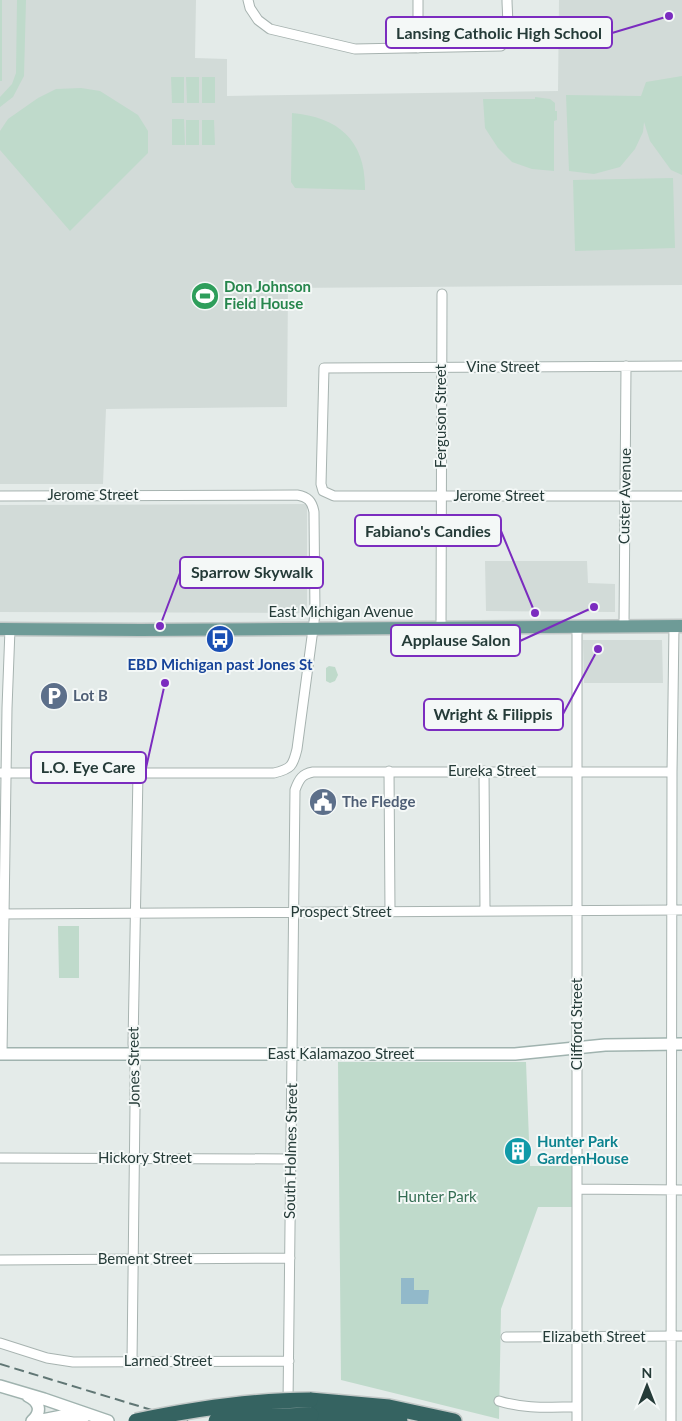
<svg xmlns="http://www.w3.org/2000/svg" width="682" height="1421" font-family="Lato,sans-serif">
	<style>
		.built { fill: #d2dbd8 }
		.green { fill: #bfdacb }
		.water { fill: #92b9ca }
		.lines { fill: none; stroke-linecap: round; stroke-linejoin: round }
		.street-casing { stroke: #a7b3b0; stroke-width: 11 }
		.secondary-casing { stroke: #a0b3af; stroke-width: 14 }
		.primary-casing { stroke: #c2c8c7; stroke-width: 15 }
		.highway-casing { stroke: #c2c8c7; stroke-width: 18 }
		.street { stroke: #fff; stroke-width: 9 }
		.secondary { stroke: #fff; stroke-width: 11 }
		.primary { stroke: #6e9b97; stroke-width: 12 }
		.highway { stroke: #356361; stroke-width: 15 }
		.rail { stroke: #607674; stroke-width: 2; stroke-dasharray: 10 5; stroke-linecap: butt }
		.highway-bridge-casing { stroke: #c2c8c7; stroke-width: 18; stroke-linecap: butt }
		.highway-bridge { stroke: #356361; stroke-width: 15 }
		.labels { text-anchor: middle; stroke-width: 4; stroke-linejoin: round; paint-order: stroke }
		.leisure-label { font-size: 15px; font-weight: bold; fill: #27864d; stroke: #f4f8f7; text-anchor: start }
		.street-label { font-size: 15px; fill: #253b38; stroke: #f4f8f7 }
		.transit-label { font-size: 15px; font-weight: bold; fill: #164399; stroke: #f4f8f7 }
		.service-label { font-size: 15px; font-weight: bold; fill: #4e5e75; stroke: #f4f8f7; text-anchor: start }
		.culture-label { font-size: 15px; font-weight: bold; fill: #0d838f; stroke: #f4f8f7; text-anchor: start }
		.park-label { font-size: 15px; fill: #346d53; stroke: #f4f8f7 }
		.leader { fill: none; stroke: #7b2cbf; stroke-width: 2 }
		.callout-dot { fill: #7b2cbf; stroke: #f4f8f7; stroke-width: 2 }
		.callout { fill: #f4f8f7; stroke: #7b2cbf; stroke-width: 2 }
		.callout-label { font-size: 16px; text-anchor: middle; font-weight: bold; fill: #253b38 }
	</style>
	<rect width="100%" height="100%" fill="#e4ebe9"/>
	<path class="built" d="M0,0H196L195,58L227,59V96L558,91L559,0H682V285L288,288L287,407L106,409L103,484H0Z
		M307,504V613L0,612V505Z
		M485,561H587L588,583L615,584V612L486,611Z
		M583,640H662L663,683H584Z"/>
	<path class="green" d="M0,0H2V81H0Z
		M17,0H26L24,76L13,97L0,107V97L12,84L16,73Z
		M682,76V175L671,170L650,141L644,122L643,132L635,149L620,167L594,174L569,171L566,95L641,96L646,82Z
		M171,77H184V103H172Z
		M186,77H199V103H187Z
		M202,77H215V103H202Z
		M81,88L100,91L138,115L148,131V153L70,231L0,150V131L8,119L38,98L56,89Z
		M535,97L550,99L555,103V111H557V120L554,121V171L532,169L512,162L498,148L485,128L483,99H535Z
		M292,113C339,117 366,141 365,190L295,188L291,182Z
		M172,119H184L185,145H172Z
		M186,120H199V145H186Z
		M202,120H214L215,145H202Z
		M673,178L675,248L575,251L573,180Z
		M329,666L335,667L338,675L335,681L330,683L326,681V668Z
		M58,926H79V978H59Z
		M338,1062H526L530,1166H573V1207H538L501,1309L499,1419L341,1380Z"/>
	<path class="water" d="M401,1278H414V1290H429L428,1304H401Z"/>
	<g class="lines">
		<defs>
			<path id="street" d="M248,0L250,8L258,20L270,29L355,49L501,46C511,40 507,12 507,0
				M418,48V0
				M682,366L324,368L321,484L323,491L334,496H682
				M0,496L297,495C308,497 312,501 314,512L315,614L297,749C293,766 291,769 274,773H0
				M624,626L626,366
				M441,627L442,294
				M389,771L390,911
				M484,771L485,911
				M0,914L682,910
				M2,1054L7,708L10,629
				M0,1158L291,1159
				M577,1189L682,1190
				M0,1260L290,1258
				M506,1337L682,1336
				M0,1343L47,1358L73,1362L289,1361
				M132,1361L135,1107V1064L133,1044L138,773
				M499,1401C524,1409 550,1407 576,1407
				M288,1403L295,790C299,779 302,774 313,772H672
				M577,1421V627
				M671,1421L672,772L674,626"/>
			<path id="secondary" d="M0,1054H515L605,1045L682,1044
				M0,1386L44,1399L108,1421
				M28,1396C40,1402 42,1412 32,1421
				M37,1421L62,1416H85"/>
			<path id="primary" d="M0,629L141,630L682,626"/>
			<path id="highway" d="M310,1400L389,1407L454,1421
				M311,1415L400,1421"/>
		</defs>
		<use href="#street" class="street-casing"/>
		<use href="#secondary" class="secondary-casing"/>
		<use href="#primary" class="primary-casing"/>
		<use href="#highway" class="highway-casing"/>
		<use href="#street" class="street"/>
		<use href="#secondary" class="secondary"/>
		<use href="#primary" class="primary"/>
		<use href="#highway" class="highway"/>
		<path class="rail" d="M0,1364L188,1421"/>
		<defs>
			<path id="highway-bridge" d="M136,1421C194,1409 251,1400 310,1400
				M216,1421L253,1417L311,1415"/>
		</defs>
		<use href="#highway-bridge" class="highway-bridge-casing"/>
		<use href="#highway-bridge" class="highway-bridge"/>
	</g>
	<defs>
		<symbol id="stadium-disc" viewBox="-11 -11 22 22"><circle r="9.5" fill="#2e9e5b" stroke="#f4f8f7"/><path d="M0-5a6.5 5 0 1 0 0 10a6.5 5 0 1 0 0-10ZM-3.5-1.8h7v3.6h-7Z" fill="#fff"/></symbol>
		<symbol id="bus-disc" viewBox="-11 -11 22 22"><circle r="9.5" fill="#1a4fb4" stroke="#f4f8f7"/><path d="M-5-6H5V4H4V6H2V4H-2V6H-4V4H-5ZM-3.5-4V0h7V-4ZM-3.5 1.2v1.5H-2V1.2ZM2 1.2v1.5H3.5V1.2Z" fill="#fff"/></symbol>
		<symbol id="parking-disc" viewBox="-11 -11 22 22"><circle r="9.5" fill="#5c6f8a" stroke="#f4f8f7"/><path d="M-3.5-5.5H1a3.5 3.5 0 0 1 0 7H-1V5.5H-3.5ZM-1-3.4V-.6H.8a1.4 1.4 0 0 0 0-2.8Z" fill="#fff"/></symbol>
		<symbol id="civic-disc" viewBox="-11 -11 22 22"><circle r="9.5" fill="#5c6f8a" stroke="#f4f8f7"/><path d="M-.6-6.5H3V-4.5H.6V-3L4-1V1h2V6H-6V1h2V-1L-.6-3ZM-1.2 2.5V6h2.4V2.5Z" fill="#fff"/></symbol>
		<symbol id="building-disc" viewBox="-11 -11 22 22"><circle r="9.5" fill="#0f9aa8" stroke="#f4f8f7"/><path d="M-4-6H4V6H1V3H-1V6H-4ZM-2.5-4.3h1.7v1.8h-1.7ZM.8-4.3h1.7v1.8H.8ZM-2.5-1h1.7V.8h-1.7ZM.8-1h1.7V.8H.8Z" fill="#fff"/></symbol>
	</defs>
	<g fill-rule="evenodd">
		<use href="#stadium-disc" x="189" y="280" width="32" height="32"/>
		<use href="#bus-disc" x="204" y="623" width="32" height="32"/>
		<use href="#parking-disc" x="38" y="680" width="32" height="32"/>
		<use href="#civic-disc" x="307" y="786" width="32" height="32"/>
		<use href="#building-disc" x="502" y="1135" width="32" height="32"/>
	</g>
	<g class="labels">
		<g class="leisure-label">
			<text x="224" y="292">Don Johnson<tspan x="224" dy="17">Field House</tspan></text>
		</g>
		<g class="street-label">
			<text x="503" y="372">Vine Street</text>
			<text transform="translate(441 416) rotate(-90)" y="5">Ferguson Street</text>
			<text x="93" y="500">Jerome Street</text>
			<text x="499" y="501">Jerome Street</text>
			<text transform="translate(625 496) rotate(-89)" y="5">Custer Avenue</text>
			<text x="341" y="617">East Michigan Avenue</text>
			<text x="492" y="776">Eureka Street</text>
			<text x="341" y="917">Prospect Street</text>
			<text transform="translate(577 1024) rotate(-90)" y="5">Clifford Street</text>
			<text x="341" y="1059">East Kalamazoo Street</text>
			<text transform="translate(134 1067) rotate(-91)" y="5">Jones Street</text>
			<text transform="translate(291 1151) rotate(-89)" y="5">South Holmes Street</text>
			<text x="145" y="1163">Hickory Street</text>
			<text x="145" y="1264">Bement Street</text>
			<text x="594" y="1342">Elizabeth Street</text>
			<text x="168" y="1366">Larned Street</text>
		</g>
		<g class="transit-label">
			<text x="220" y="670">EBD Michigan past Jones St</text>
		</g>
		<g class="service-label">
			<text x="73" y="701">Lot B</text>
			<text x="342" y="807">The Fledge</text>
		</g>
		<g class="culture-label">
			<text x="537" y="1147">Hunter Park<tspan x="537" dy="17">GardenHouse</tspan></text>
		</g>
		<g class="park-label">
			<text x="437" y="1202">Hunter Park</text>
		</g>
	</g>
	<path class="leader" d="M669 16L612 33M535 613L501 531M160 626L180 573M594 607L520 641M598 649L563 714M165 683L146 768"/>
	<g class="callout-dot">
		<circle cx="669" cy="16" r="5"/>
		<circle cx="535" cy="613" r="5"/>
		<circle cx="160" cy="626" r="5"/>
		<circle cx="594" cy="607" r="5"/>
		<circle cx="598" cy="649" r="5"/>
		<circle cx="165" cy="683" r="5"/>
	</g>
	<g class="callout">
		<rect x="386" y="17" width="226" height="31" rx="5"/>
		<rect x="355" y="515" width="146" height="31" rx="5"/>
		<rect x="180" y="557" width="143" height="31" rx="5"/>
		<rect x="391" y="625" width="129" height="31" rx="5"/>
		<rect x="424" y="699" width="139" height="31" rx="5"/>
		<rect x="31" y="752" width="115" height="31" rx="5"/>
	</g>
	<g class="callout-label">
		<text x="499" y="39">Lansing Catholic High School</text>
		<text x="428" y="537">Fabiano's Candies</text>
		<text x="252" y="578">Sparrow Skywalk</text>
		<text x="456" y="646">Applause Salon</text>
		<text x="493" y="720">Wright &amp; Filippis</text>
		<text x="88" y="773">L.O. Eye Care</text>
	</g>
	<g transform="translate(647 1386)" stroke="#f4f8f7" stroke-width="4" paint-order="stroke">
	<path d="M0-4L9 19L0 12L-9 19Z" fill="#253b38"/>
	<text y="-8" font-size="14" font-weight="bold" text-anchor="middle" fill="#253b38">N</text>
	</g>
</svg>
